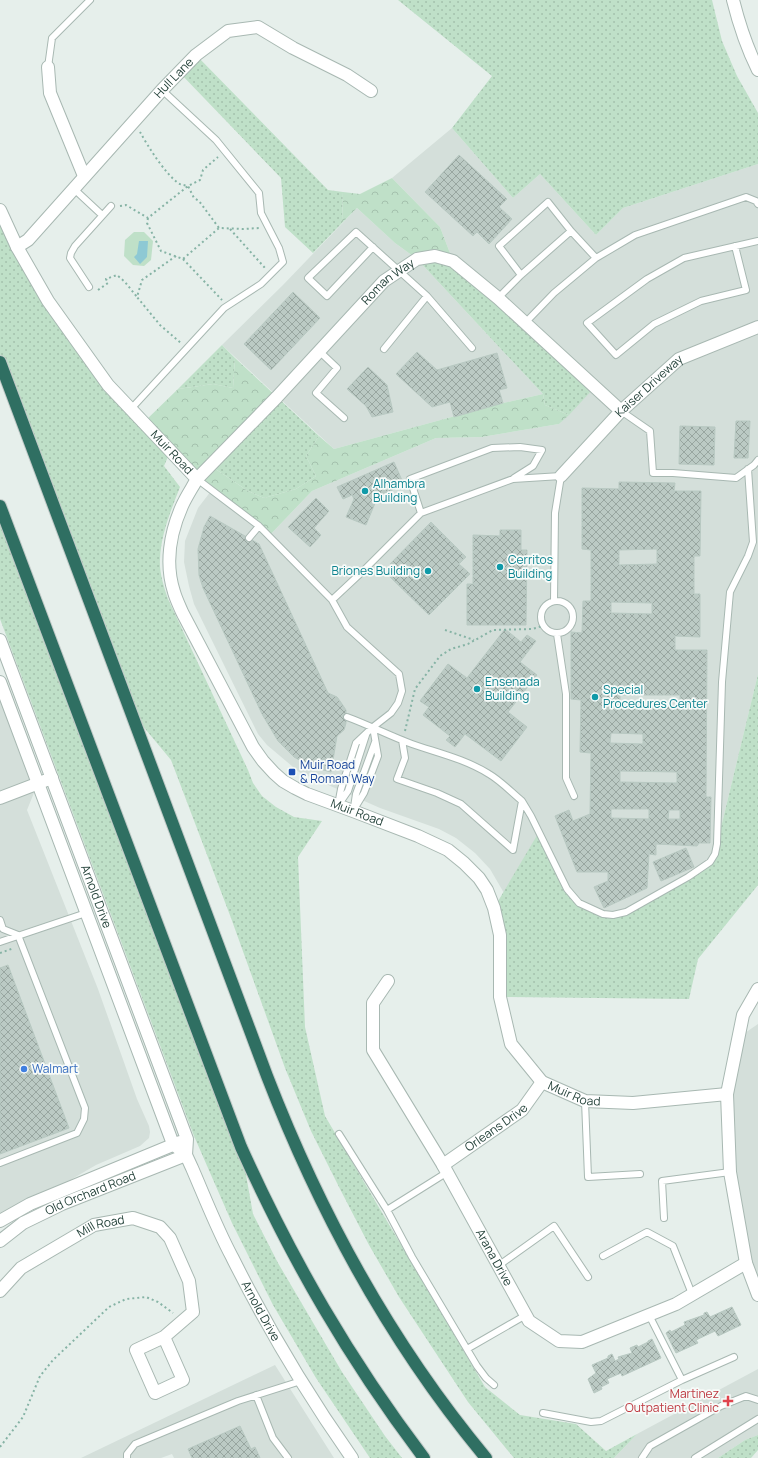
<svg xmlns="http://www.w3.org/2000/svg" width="758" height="1458" font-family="Manrope,sans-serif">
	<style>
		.built { fill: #d4dfda }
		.grass { fill: url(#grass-dots) }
		.forest { fill: url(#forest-crowns) }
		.park { fill: #bfe0c8 }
		.water { fill: #8ec9d4 }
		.building { fill: url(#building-cross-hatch); stroke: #b8c9c2; fill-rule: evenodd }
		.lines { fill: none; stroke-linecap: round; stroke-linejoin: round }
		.service-casing { stroke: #a8b8b2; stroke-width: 8 }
		.minor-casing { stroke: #a8b8b2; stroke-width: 14 }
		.tertiary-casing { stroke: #a8b8b2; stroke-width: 14 }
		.motorway-casing { stroke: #c2cac8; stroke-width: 14 }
		.path { stroke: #86b3a5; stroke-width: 2; stroke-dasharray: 2 3; stroke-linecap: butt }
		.service { stroke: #fff; stroke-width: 6 }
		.minor { stroke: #fff; stroke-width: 12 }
		.tertiary { stroke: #fff; stroke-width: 12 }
		.motorway { stroke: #2f6f62; stroke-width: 12 }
		.culture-dot { fill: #0f9aa8; stroke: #f7fbf9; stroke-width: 1.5 }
		.transit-dot { fill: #1a4fb4; stroke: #f7fbf9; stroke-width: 1.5 }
		.shop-dot { fill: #3f7fe0; stroke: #f7fbf9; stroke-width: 1.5 }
		.health-dot { fill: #e0444e; stroke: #f7fbf9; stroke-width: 1.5 }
		.labels { text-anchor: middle; stroke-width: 3.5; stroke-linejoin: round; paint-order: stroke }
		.street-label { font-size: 12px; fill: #24423a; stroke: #f7fbf9 }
		.culture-label { font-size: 12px; fill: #0d838f; stroke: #f7fbf9; text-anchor: start }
		.transit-label { font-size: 12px; fill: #164399; stroke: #f7fbf9; text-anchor: start }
		.shop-label { font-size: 12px; fill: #366cbe; stroke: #f7fbf9; text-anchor: start }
		.health-label { font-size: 12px; fill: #be3a42; stroke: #f7fbf9; text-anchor: end }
	</style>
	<defs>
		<pattern id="grass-dots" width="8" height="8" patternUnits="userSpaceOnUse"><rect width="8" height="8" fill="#bfe0c8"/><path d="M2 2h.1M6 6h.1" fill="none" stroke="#a4c1ad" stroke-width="1.8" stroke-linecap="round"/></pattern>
		<pattern id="forest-crowns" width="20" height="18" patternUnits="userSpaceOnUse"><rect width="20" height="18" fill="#bfe0c8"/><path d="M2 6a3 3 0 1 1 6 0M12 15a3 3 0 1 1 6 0" fill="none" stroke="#a4c1ad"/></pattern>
		<pattern id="building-cross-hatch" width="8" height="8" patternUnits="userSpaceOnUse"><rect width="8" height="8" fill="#bbcac4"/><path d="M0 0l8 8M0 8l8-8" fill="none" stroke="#98a6a0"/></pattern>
	</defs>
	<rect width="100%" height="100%" fill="#e6efeb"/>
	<path class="built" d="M452,128L513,198L540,174L596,235L623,208L758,164V674L717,844L710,862L626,912L603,914L572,896L539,833L504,893L490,869L475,853L456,838L439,829L380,808L299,772L267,745L258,734L194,604L189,586L184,562L185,541L198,508L211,491L269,536L312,491L436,438L482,437L559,424L595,387L453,261L440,227L392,178Z
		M357,208L395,243L417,259L543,394L503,403L334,449L222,345L283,285Z
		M0,682L38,783L27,810L98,989L137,1099L149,1126L150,1132L149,1138L140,1146L96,1165L0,1221Z
		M758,1024V1295L746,1263L727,1094L739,1037Z
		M275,1365L334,1458H174L172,1454L161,1458H81Z
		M758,1369V1435L745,1440L718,1458H614L637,1434Z"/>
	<path class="grass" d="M398,0H712L722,41L737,76L758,113V164L623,208L596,235L540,174L513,198L452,128L492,76Z
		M196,55L328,190L343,192L342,223L313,253L285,227L281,178L179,72Z
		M0,210L17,247L108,385L170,452L164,466L180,487C171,510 161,534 160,559C159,572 164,587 168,599L248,770L253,783L262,796L276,807L294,817L322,821L298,857L305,1027L325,1116L485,1387L520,1415L576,1424L606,1451L637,1434L614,1458H514L468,1402L399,1297L369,1245L340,1189L311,1131L285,1068L231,918L171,760L132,713L0,362Z
		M417,259L453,261L595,387L569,415L545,405L543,394Z
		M222,345L235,358L233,388L213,384L178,389Z
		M277,397L319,436L306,456L316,476L296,489L264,498L248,491L211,466Z
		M0,506L241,1147L253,1214L278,1263L342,1372L385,1436L402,1458H370L316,1378L273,1305L232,1223L194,1136L0,619Z
		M758,674V885L698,959L689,999L500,997L494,908L539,832L572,896L603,914L626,912L710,862L717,844Z
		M758,1435V1450L751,1458H718L745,1440Z"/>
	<path class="forest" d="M392,178L440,227L453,261L417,259L395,243L357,208L342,223L343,192L360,194Z
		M235,358L277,397L211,466L248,491L264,498L296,489L316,476L306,456L319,436L334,449L503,403L543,394L545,405L569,415L559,424L482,437L436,438L312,491L269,536L211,491L143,423L178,389L213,384L233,388Z"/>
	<path class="park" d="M134,232H144L153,241L151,260L144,266L133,265L124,256L125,240Z"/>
	<path class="water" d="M139,241H148L147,257L140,264L134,257L137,254Z"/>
	<path class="building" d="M459,155L507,199L499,207L512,219L489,244L477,232L473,236L425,192Z
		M293,292L320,318L271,370L244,344Z
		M417,352L437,370L497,353L507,388L499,390L503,403L454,417L450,402L432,407L396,374Z
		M368,367L387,385L393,412L372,417L366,406L347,389Z
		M736,421H750L748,458H734Z
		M680,426L715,427L714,465L679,464Z
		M394,462L404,485L378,496L366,525L346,517L354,499L352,495L343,499L337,487Z
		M619,482L675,483L674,491H701L700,556H694V594H700V637L675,636V650H707L706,797H711L710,843H699L697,846L656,844V855L649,854L647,888L604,908L594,887L608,881V872H577L555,816L569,810L573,821L590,814L591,753L580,752L581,700L571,699V632L582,633L583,601H591V550L582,549V488L619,489ZM657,549V564L619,565V550ZM611,602L652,603V614L611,613ZM620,695H680V706L620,705ZM611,733L643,734V744L610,743ZM620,771L677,772V783L620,782ZM611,809H649V819L611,818ZM669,810H680V819H668Z
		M316,498L329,511L314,528L321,535L310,547L288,527Z
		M210,516L259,544L328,693L337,697L340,701L346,710V723L344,730L337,736L331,772L312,767L294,757L278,741L262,714L203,588L199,575L198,549L204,527Z
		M431,522L466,557L459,564L470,574L429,615L387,574L394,567L390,564Z
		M500,530H521V550H527L526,625H467V584H473V535L500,536Z
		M505,629L521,642L527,635L536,641L520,662L537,675L508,712L527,727L501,761L465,734L455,747L446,740L450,736L423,715L429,707L420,701L448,664L467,678Z
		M686,848L694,867L661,881L653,862Z
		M8,965L69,1128L0,1154V968Z
		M732,1307L741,1325L718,1336L715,1331L696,1340L698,1343L676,1353L666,1333L670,1330L671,1332L685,1325L684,1322L704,1315V1313L707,1312L710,1317Z
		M652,1339L661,1358L622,1376L621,1373L607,1379L609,1383L601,1387L602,1389L594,1393L588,1379L596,1373L592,1365L608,1358V1356L612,1354L615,1361L619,1359L618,1357L632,1353L630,1348L637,1345L638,1347L648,1342V1341Z
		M240,1426L251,1449L255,1447L260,1458H192L188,1449Z"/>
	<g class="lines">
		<defs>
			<path id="service" d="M48,67L52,38L90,0
				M73,188L102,215
				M735,246L746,290L701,301L654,324L616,355L587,323L647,279L684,258L758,241
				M373,247L327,296L308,278L356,232L427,296L472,348
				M521,275L499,246L548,202L571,231
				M89,287L70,258L71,253L75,246L111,206
				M498,298L521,275L571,231L596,258L635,235L746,197L756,201L758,204
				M525,323L554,293L596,258
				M384,349L427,296
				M319,351L337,368L316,393L344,418
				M130,410L224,308L261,284L283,262L279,248L261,213L259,193L216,140L162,90
				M621,411L650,431L653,473H673L736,478L754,465L758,460
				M197,479L259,526L332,600L363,571L421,513L513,479L561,476L555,513L554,601
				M421,513L410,479L492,448L520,447L542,450L533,466L514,478
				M249,538L259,526
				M332,600L347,627L399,674L402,691L398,703L391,713L373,727L356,743L341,789L338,805
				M541 617a16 16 0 1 1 32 0a16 16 0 1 1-32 0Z
				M557,634L566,694V778L574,796
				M347,717C369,725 390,736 412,744C438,753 465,759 489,774C501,781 511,792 522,801L513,850L461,804L437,793L397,779L405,758L402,740
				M522,801L531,816L567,889L579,903L603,914L613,915L626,912L688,877L710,862L715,854L717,844L722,682L730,592L748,556L753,542L748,469
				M339,804L348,791L366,735
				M354,807L356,794L375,742
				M353,811L364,793L378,756L373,727
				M0,920L3,929L18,935L85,1108L84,1119L77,1133L0,1163
				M0,942L86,913
				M585,1101L588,1177L640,1174
				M339,1134L387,1210L412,1257L477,1366L486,1378L494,1385
				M387,1210L446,1173
				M664,1218L662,1181L730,1172
				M603,1256L647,1232L673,1246L692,1294
				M498,1266L554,1226L588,1277
				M649,1315L682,1380
				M467,1349L526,1315
				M256,1395L273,1438L288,1458
				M543,1413L591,1422L601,1421L682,1380L734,1357
				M127,1458V1454L135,1444L238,1401L301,1381
				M642,1458L650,1446L721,1406L746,1396L758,1400
				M695,1458L758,1419"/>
			<g id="minor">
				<path d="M48,67L50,93L84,176"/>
				<path id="s1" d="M17,247L28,240L162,90L196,55L228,31L258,27L293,48L347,75L371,91"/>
				<path id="s2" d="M561,476L621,411L679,359L758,327"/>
				<path id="s3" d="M197,479L277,397L384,281L417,259L435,256L453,261L498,298L621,411"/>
				<path d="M0,798L52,778"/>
				<path id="s4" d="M388,981L373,1003V1050L443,1165L529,1321L559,1341L582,1342L676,1304L746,1263"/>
				<path d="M727,1094L743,1015L758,989"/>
				<path id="s5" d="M443,1165L522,1110L542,1082"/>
				<path id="s6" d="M0,1291L21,1268L94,1225L133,1218L160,1227L170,1238L189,1281L193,1312L164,1337L136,1350L155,1393L183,1380L164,1337"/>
			</g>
			<g id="tertiary">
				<path d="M733,0C739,24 747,48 758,70"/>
				<path id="s7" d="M0,210L17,247L48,301L108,385L197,479C192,488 186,497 182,506C170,533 165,564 174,592C176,599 179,605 182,612L253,747L263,761L274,773L283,781L295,788L307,794L353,811L418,836L448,850L464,863L479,878L487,890L494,908L500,935V997L511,1044L542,1082L585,1101L633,1103L727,1094L730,1172L746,1263L758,1295"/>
				<path id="s8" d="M0,640L187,1139L186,1155L192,1168C205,1198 217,1229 232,1257C267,1327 307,1394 352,1458"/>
				<path d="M0,682L173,1144L186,1155"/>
				<path d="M0,1221L30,1204L180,1142"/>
				<path id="s9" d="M0,1241L23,1223L62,1204L186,1155"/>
			</g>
			<path id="motorway" d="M0,362L267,1076C320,1213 392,1345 486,1458
				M0,506L241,1147C292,1260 349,1359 424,1458"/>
		</defs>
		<use href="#service" class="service-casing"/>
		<use href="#minor" class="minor-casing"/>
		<use href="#tertiary" class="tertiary-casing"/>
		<use href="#motorway" class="motorway-casing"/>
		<path class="path" d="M140,132C149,148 164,172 178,183C181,185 184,185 188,186L194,198L199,201L219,228L243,229L259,228
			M120,206L126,205L148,218L188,186L200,180L203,170L218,157
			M148,218L147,223L161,251L183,259L219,228
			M230,229L265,268
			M176,256L142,280L137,297L160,325L181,343
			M183,259L222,300
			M98,290L108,283L106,279L117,275L125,282L137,297
			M445,630L474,640
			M405,731L415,689L440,656L451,649L468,644L493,630L532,629L543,626
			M0,953L14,948
			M0,1447L23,1417L40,1376L53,1360L109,1307L126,1299L146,1297L158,1302L173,1313"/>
		<use href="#service" class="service"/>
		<use href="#minor" class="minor"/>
		<use href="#tertiary" class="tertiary"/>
		<use href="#motorway" class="motorway"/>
	</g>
	<g class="culture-dot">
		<circle cx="365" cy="491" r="4"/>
		<circle cx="500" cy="567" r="4"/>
		<circle cx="428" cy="571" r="4"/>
		<circle cx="477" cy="689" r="4"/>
		<circle cx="595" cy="697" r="4"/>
	</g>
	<rect class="transit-dot" x="288" y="768" width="8" height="8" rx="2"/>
	<circle class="shop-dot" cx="24" cy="1069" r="4"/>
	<path class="health-dot" d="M726 1395h4v4h4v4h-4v4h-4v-4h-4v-4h4z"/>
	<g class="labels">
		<g class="street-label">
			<text dy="4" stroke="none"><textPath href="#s1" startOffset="231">Hull Lane</textPath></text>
			<text dy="4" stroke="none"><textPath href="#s3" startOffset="275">Roman Way</textPath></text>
			<text dy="4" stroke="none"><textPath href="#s2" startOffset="126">Kaiser Driveway</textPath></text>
			<text dy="4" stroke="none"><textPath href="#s7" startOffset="299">Muir Road</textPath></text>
			<text dy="4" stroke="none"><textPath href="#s7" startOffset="755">Muir Road</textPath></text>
			<text dy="4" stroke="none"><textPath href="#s8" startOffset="274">Arnold Drive</textPath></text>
			<text dy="4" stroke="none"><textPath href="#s7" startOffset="1151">Muir Road</textPath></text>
			<text dy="4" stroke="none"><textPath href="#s5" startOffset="65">Orleans Drive</textPath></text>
			<text dy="4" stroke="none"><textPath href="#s9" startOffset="103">Old Orchard Road</textPath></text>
			<text dy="4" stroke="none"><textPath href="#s6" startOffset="122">Mill Road</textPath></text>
			<text dy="4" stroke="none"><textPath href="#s4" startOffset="314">Arana Drive</textPath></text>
			<text dy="4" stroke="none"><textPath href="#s8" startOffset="722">Arnold Drive</textPath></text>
		</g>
		<g class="culture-label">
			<text x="373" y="488">Alhambra<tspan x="373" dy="14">Building</tspan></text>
			<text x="508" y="564">Cerritos<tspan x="508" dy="14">Building</tspan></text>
			<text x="420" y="575" text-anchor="end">Briones Building</text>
			<text x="485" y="686">Ensenada<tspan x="485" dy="14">Building</tspan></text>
			<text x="603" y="694">Special<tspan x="603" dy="14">Procedures Center</tspan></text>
		</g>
		<g class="transit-label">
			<text x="300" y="769">Muir Road<tspan x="300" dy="14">&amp; Roman Way</tspan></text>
		</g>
		<g class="shop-label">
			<text x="32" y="1073">Walmart</text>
		</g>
		<g class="health-label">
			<text x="719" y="1398">Martinez<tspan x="719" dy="14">Outpatient Clinic</tspan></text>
		</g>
	</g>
</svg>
